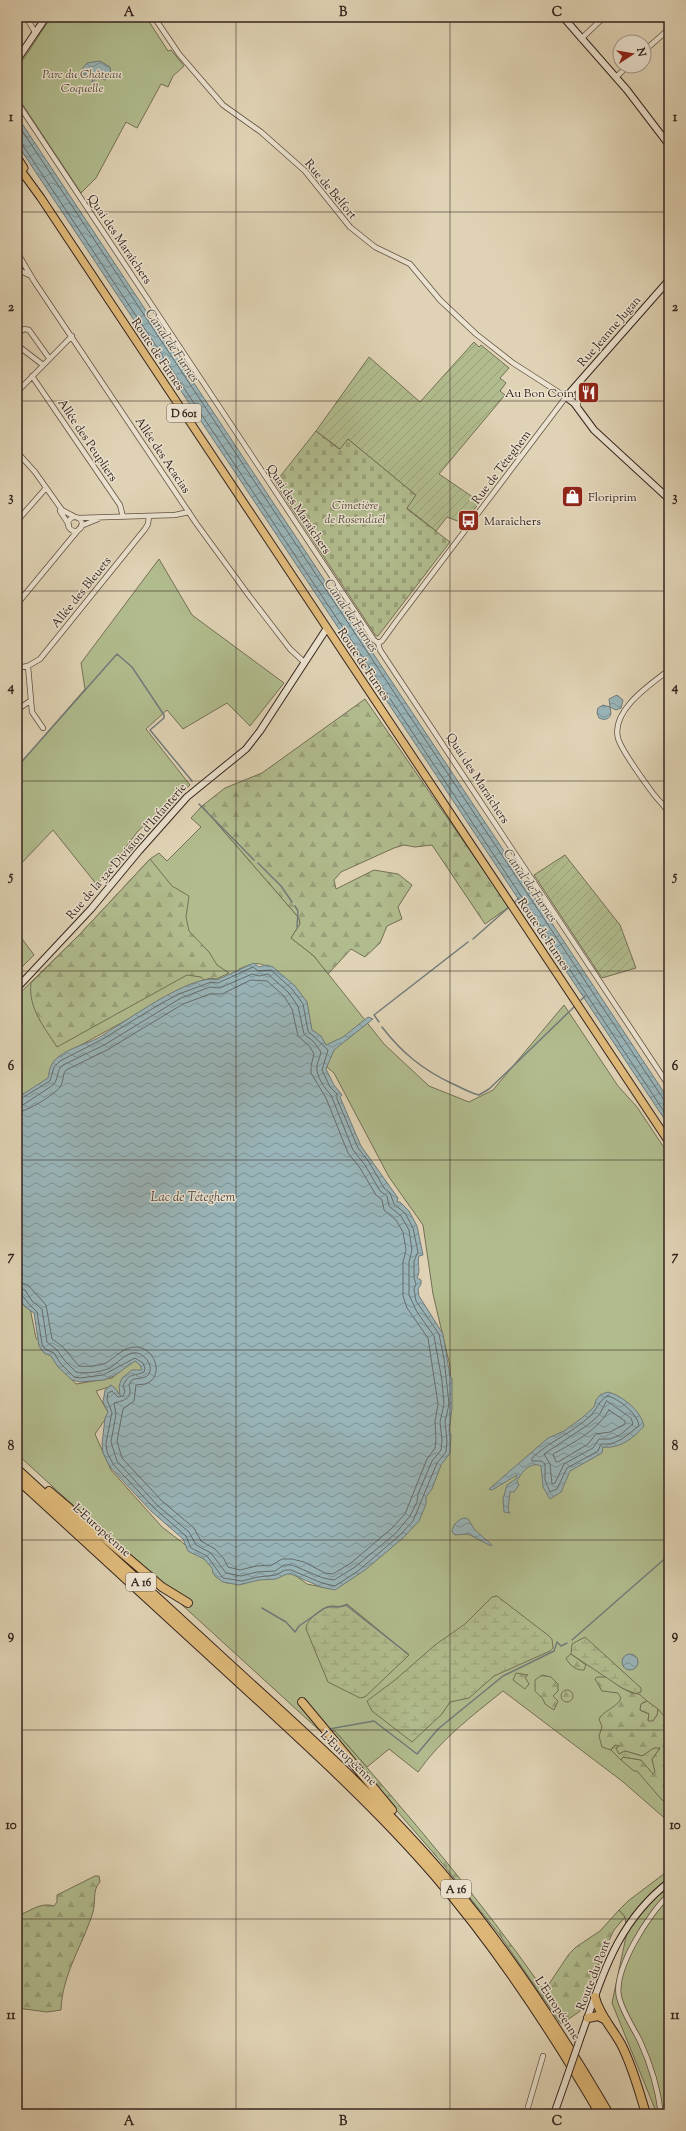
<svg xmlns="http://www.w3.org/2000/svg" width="686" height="2131" font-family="'Sorts Mill Goudy',serif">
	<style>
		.green { fill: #b1bc8e; stroke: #737056 }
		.forest { fill: url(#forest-firs); stroke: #737056 }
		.wetland { fill: url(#wetland-marsh); stroke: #737056 }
		.cemetery { fill: url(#cemetery-stones); stroke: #737056 }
		.garden { fill: url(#garden-furrows); stroke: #737056 }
		.water { fill: url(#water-waves); stroke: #717b7b }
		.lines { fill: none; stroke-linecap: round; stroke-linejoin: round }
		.shore { stroke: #676d6c; stroke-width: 1 }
		.stream { stroke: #717b7b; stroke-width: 1.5 }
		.street-casing { stroke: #605044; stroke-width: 6 }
		.secondary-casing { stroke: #35251e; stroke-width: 8 }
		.primary-casing { stroke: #35251e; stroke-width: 9 }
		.highway-casing { stroke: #35251e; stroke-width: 10 }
		.street { stroke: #ebe2cf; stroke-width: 4.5 }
		.secondary { stroke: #ebe2cf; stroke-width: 6 }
		.primary { stroke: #e0ba7a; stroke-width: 7 }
		.highway { stroke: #e0ba7a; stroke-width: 8 }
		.secondary-bridge-casing { stroke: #35251e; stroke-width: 8; stroke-linecap: butt }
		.secondary-bridge { stroke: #ebe2cf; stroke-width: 6 }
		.grid { fill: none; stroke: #35251e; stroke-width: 1; stroke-opacity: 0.55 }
		.labels { text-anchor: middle; stroke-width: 3; stroke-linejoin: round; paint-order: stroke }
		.shield { fill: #ebe2cf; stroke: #6c5e53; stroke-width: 1 }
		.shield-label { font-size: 11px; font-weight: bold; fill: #35251e }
		.park-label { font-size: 12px; font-style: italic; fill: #544b3a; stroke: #ebe2cf }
		.street-label { font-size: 12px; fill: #35251e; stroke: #ebe2cf }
		.poi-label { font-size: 12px; fill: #35251e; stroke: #ebe2cf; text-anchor: start }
		.water-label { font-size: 13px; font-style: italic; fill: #4e4945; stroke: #ebe2cf }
		.neatline { fill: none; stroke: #35251e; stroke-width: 1.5 }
		.grid-label { font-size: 13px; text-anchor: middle; font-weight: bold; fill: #35251e }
	</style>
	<defs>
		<pattern id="forest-firs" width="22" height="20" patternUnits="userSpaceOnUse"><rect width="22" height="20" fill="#b1bc8e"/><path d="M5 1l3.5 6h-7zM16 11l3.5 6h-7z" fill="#99a17a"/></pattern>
		<pattern id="wetland-marsh" width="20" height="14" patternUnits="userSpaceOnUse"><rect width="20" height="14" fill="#b1bc8e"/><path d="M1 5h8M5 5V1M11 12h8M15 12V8" fill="none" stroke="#99a17a"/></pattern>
		<pattern id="cemetery-stones" width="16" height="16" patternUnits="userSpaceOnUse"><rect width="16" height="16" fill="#b1bc8e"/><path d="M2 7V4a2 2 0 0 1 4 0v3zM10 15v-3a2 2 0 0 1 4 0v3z" fill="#99a17a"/></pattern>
		<pattern id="garden-furrows" width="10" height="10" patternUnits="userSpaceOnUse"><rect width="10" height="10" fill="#b1bc8e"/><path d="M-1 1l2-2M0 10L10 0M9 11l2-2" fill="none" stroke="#99a17a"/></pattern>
		<pattern id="water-waves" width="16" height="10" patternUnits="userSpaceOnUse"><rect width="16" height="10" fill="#99b5b9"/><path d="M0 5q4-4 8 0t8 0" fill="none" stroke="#7e9396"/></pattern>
	</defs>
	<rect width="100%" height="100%" fill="#e0d3b5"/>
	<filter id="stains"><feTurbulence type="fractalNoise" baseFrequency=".005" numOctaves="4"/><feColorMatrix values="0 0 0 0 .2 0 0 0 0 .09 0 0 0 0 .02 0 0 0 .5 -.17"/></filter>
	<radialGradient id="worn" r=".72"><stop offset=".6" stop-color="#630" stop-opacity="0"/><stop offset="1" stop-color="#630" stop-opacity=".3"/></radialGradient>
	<path class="green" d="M51,17H146L168,51L171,50L184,66L173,76L168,87L161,84L137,128L126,122L96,178L81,193L17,96V89L19,88L17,69Z
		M159,559L192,615L284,683L250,726L227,703L183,729L167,710L146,729L190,785L138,831L97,885L53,830L17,868V767L85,689L81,663Z
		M202,806L299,918L300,924L291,938L314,956L384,1044L429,1086L469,1102L493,1090L564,1005L618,1086L637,1107L669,1155V1822L622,1781L503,1691C472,1716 441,1739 418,1772L389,1749L367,1767L335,1731H320L17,1454V1296L30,1308L36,1338L76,1384L112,1378L128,1364L140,1358L155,1378L125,1401L109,1387L96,1391L109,1414L95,1434L111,1470L162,1527L209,1563L226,1583L291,1572L307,1584L331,1589L350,1577L451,1395L450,1366L433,1294L423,1225L389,1177L334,1073L322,1063L275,971C258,961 256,962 239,969L234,1004L183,989L61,1056L52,1078L17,1101V996L81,933L150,859L159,853L167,861L201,827L191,818Z
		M17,932L34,955L17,972Z
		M669,1870V2114H657L612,2003L627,1932L625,1917L619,1910L628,1901Z"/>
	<path class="forest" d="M365,699L509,907L485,924L432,845L415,847L404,845L394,848L341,872L334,880L336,889L374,870L398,874L412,885L398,907L402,919L387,926L380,943L365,957L351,949L328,974L314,956L291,938L300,924L299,918L202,806L225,788L262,773Z
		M150,859L172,886L189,896L186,917L189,931L209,952L217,965L229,973L216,979L211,978L204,980L201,977L187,975L57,1047C44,1027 28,1008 31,983L81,933Z
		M571,1654L586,1665L584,1670C577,1671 569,1665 566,1658Z
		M516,1673L528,1675L525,1677L529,1684L525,1689L513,1680Z
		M542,1675L551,1677L558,1684V1691L553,1696L558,1701L554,1710L545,1704L543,1699L535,1691V1680Z
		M597,1677H608L622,1688L632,1693L639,1694L647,1701L643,1703L640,1710L649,1714L648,1720L658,1711V1709L669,1722V1804L662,1800L637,1771H634L621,1760L622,1757L642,1760L653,1773L652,1759L660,1748L642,1756L625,1751L619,1754L616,1752V1748L618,1747L615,1745L611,1750L602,1747L599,1736L602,1727L599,1719C604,1710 618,1707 621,1698L618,1693L602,1691L595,1679Z
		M561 1696a6 6 0 1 1 12 0a6 6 0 1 1-12 0Z
		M328,1731H335C408,1814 480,1899 543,1989L549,1984L569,1954L576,1947L600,1931L619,1910L625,1917L614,1930L603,1953L585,2004L579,2012L561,2024L499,1934L442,1863Z
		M95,1876H99L100,1882C92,1890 96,1902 93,1912C83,1945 62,1974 61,2010L47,2012L17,2008V1949L20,1948V1915C31,1910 42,1902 54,1906L57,1902V1895Z"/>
	<path class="wetland" d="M497,1596L549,1636L552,1639L553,1648L550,1651L494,1676L469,1698L450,1702L442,1714L412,1742L372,1711L367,1701L395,1680L435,1645L465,1624L492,1597Z
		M347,1604L409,1655L365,1697L360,1698L328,1682L306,1629C306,1620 322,1607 331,1606C338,1606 340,1608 347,1604Z
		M585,1637L641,1688V1692L636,1694L622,1688L571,1654L572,1644Z
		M647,1701L658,1709L657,1715L653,1721H648L649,1714L640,1710L641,1704Z
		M615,1745L619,1746L616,1748L619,1754L625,1751L642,1756L654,1748H660L652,1759L655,1772L653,1774L641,1760L623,1757L621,1760L611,1750Z"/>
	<path class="cemetery" d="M316,431L339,449L348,439L416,495L407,509L450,542L378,636H376L275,483Z"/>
	<path class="garden" d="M474,342L479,347L481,345L509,368L500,378L506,383L500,391L505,395L439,474L480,502L465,521L462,519L460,522L447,517L436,531L407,508L416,495L348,439L340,449L316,431L369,357L420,402Z
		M565,855L620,925L636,968L602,978L534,875Z"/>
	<path class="water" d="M100,61L110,67L111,77L105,80L96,77L93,83L92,81L94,73L85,75L82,72V69L87,63Z
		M17,116L669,1100V1126L23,153L17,144Z
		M617,695L623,700L621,708L616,710L610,707L611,713C610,719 605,721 599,718L597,713L598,708L603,705L610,707L609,699Z
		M254,963L259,967L267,965L273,967L295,986L307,1002L312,1030L321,1036L326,1045L343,1037L368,1017L373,1019L334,1050L326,1069L334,1085L342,1095L340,1097L361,1146L398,1198L397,1202H400L409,1211L417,1226L423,1255L419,1256C417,1264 421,1271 417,1278L421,1280V1284L418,1289L419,1296L443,1334L450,1376L452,1378V1408L449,1431L451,1435L450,1453L441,1465L432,1489L426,1497V1504L419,1521L403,1538L365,1570L335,1590L321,1587L291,1574H287L276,1579L259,1580L239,1585L223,1582L216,1577L213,1573L212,1568L204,1559L188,1551L183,1539L151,1511L110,1467L103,1453L102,1444L105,1418L108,1412L103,1402L105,1390L111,1385L115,1388L120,1395L119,1386L122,1378L132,1370H142L140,1365L135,1361L114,1376L104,1380L80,1382L72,1380L58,1367L51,1356L44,1353L39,1346L34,1313L25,1307L17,1295V1098L48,1078C49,1072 50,1066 54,1061C65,1049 84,1045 98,1038C121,1025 192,972 217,980Z
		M608,1392C623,1396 641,1411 644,1426C633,1439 619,1449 603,1447L602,1453L570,1471L561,1492L550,1499L543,1487L541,1466C530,1461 522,1472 517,1481L519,1485L514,1492H510L508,1510L510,1513L504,1512L503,1499L507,1485L516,1479L517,1475L492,1490L489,1489L548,1438L564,1431L583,1417L594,1407L596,1400L600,1395Z
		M464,1518L468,1519L475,1530L492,1545L491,1546L468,1534L455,1535L452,1532C453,1525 457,1520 464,1518Z
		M622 1662a8 8 0 1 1 16 0a8 8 0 1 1-16 0Z"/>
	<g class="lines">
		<path class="shore" d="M17,123L664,1100L669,1102
			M17,142L22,144L669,1119
			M17,1101L50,1081L54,1067L60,1061L101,1040L160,1004L179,994L211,982L218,983L253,967L258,971L271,970L292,989L303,1004L308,1031L328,1050L322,1070L330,1087L337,1094V1099L358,1148L369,1162L384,1188L390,1193L394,1204L405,1213L413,1228L418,1252L414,1261V1278L416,1284L414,1289L416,1301L439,1334L444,1359L449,1404L445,1422L447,1441L446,1452L437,1463L413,1521L400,1535L358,1571L335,1586L322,1583L291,1570H285L276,1575L258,1577L242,1581L223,1578L207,1556L191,1548L186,1536L154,1508L113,1464L107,1452L106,1443L112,1412L107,1400L108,1393L112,1391L118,1397L123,1396L125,1391L123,1386C129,1372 133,1377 144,1372L145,1368L143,1363L135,1358L103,1375L80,1378L74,1377L61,1364L54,1353L45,1349L42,1344L37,1312L29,1304L21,1294L17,1293
			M17,1106L23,1105L53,1085C59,1079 56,1070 63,1065L104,1045L181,998L210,987L220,988L252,974L259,976L268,974L288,992L298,1006L304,1034L314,1042L321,1052C320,1057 318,1061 317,1065C315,1075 325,1089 331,1095L353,1150L365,1165L380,1191L387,1196L389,1206L401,1216L409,1230L412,1250L409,1262V1295L417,1312L434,1336L442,1381L444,1404L440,1422L442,1440L441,1450L432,1461L418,1494L417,1502L410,1516L396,1533L355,1567L334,1580L323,1578L292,1565H284L275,1571L257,1572L241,1576L226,1573L211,1553L196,1545L189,1532L157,1505L117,1461L111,1442L116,1414L114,1403C125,1400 133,1399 129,1385L132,1380C137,1377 144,1380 149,1374C154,1365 143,1351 133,1353C123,1355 118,1363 110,1368C102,1372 85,1374 76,1372L65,1361L57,1350L47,1342L42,1309L32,1301L25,1290L17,1288
			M17,1112C27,1112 54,1095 60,1087C64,1082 62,1074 66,1070L107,1050L183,1004L210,994H222L251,980L267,981L284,996L292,1009L298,1036L310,1047L314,1054L311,1066V1073L326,1098L348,1153L360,1168L376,1195L382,1200L384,1210L396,1220L403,1232L406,1250L403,1262V1296L407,1308L428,1338L438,1404L435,1421L436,1440L435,1448L427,1459L405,1514L392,1528L351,1563L333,1574L325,1573L304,1562L292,1559H282L272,1565L256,1566L240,1570L228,1567L224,1559L215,1549L201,1541L194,1528L162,1501L122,1458L117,1441L123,1409L134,1401L136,1385C140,1384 144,1385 148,1383C165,1373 153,1347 136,1347C123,1347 116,1357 106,1363C100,1366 85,1367 79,1366L62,1346L52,1339L46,1305L28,1285L17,1281
			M608,1396C619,1399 638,1414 639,1426L622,1439L611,1444H601L598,1451L567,1468L557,1489L550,1492L545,1480V1464L541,1461H532V1458C550,1441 570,1434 588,1418C597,1411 599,1399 608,1396Z
			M607,1401L631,1418L633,1424L620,1435L610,1439H599L593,1448L564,1464L555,1483L552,1484L550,1464L544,1454L589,1424L599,1415Z
			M609,1410L625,1421V1424L610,1432L596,1434L588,1444L558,1462H556L553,1454C573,1443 597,1431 609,1410Z"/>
		<path class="stream" d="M17,767L117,654L132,667L164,715V718L150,730L192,781
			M199,804L254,860
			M258,863L281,886L292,902
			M515,902L519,898
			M295,906L298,911L297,927
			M473,939L508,908
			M581,1000L585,996
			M379,1022L374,1015L468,942
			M382,1027C402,1053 423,1070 453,1084C462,1088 470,1093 479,1095L489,1089L507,1072L574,1007
			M262,1608L286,1622L295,1632L299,1626L325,1608C332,1605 339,1609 346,1605L408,1654
			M572,1640L669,1555
			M329,1729L374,1721L417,1754L438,1729L503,1676L554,1651L557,1642L561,1646L567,1643"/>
		<defs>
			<path id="street" d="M26,17L35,32
				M154,17L179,54L223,105L261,132L305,171L350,227L375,247L410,264L440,300L476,334L513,363L566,397L398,619L382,641L378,643
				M581,39L604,17
				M644,51L669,29
				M616,77L628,66
				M17,102L374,640L378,643L380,650L669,1086
				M17,252L34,281L196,523L250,597L290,649L304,662
				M17,269L29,275
				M17,334L24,329L29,330L49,358
				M17,345L43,365
				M32,376L120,505L123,517
				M17,392L72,336
				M578,407V384
				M17,452L35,472L62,510L75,517
				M60,511L69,525
				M68 524a7 7 0 1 1 14 0a7 7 0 1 1-14 0Z
				M78,518L175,515L189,512
				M17,521L46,488
				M81,526L98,519
				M17,604L79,529
				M28,666L32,712L43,728
				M17,668L28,666L40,659L145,529L148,524L149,516
				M669,670C651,684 611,710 618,738C621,750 644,781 652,792C657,799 664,805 669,813
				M17,710L30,701
				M526,2114L543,2056
				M661,2114C658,2088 651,2065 640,2041C633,2027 623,2013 619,1997C613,1970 649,1913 669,1895"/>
			<path id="secondary" d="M563,17L627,90L669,145
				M17,60L46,17
				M669,280L566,397L574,403L594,430L669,499
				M17,988L91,909L139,851L187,797L246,749L260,731L327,628
				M580,2039C602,1978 615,1924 669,1882
				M554,2114L567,2077"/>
			<path id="primary" d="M17,157L24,168
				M17,165L41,198L669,1142"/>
			<path id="highway" d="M17,1469C97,1543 178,1616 258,1690C325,1751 391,1812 449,1881C510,1953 561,2032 609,2114
				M17,1479C94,1550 171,1620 248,1691C312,1750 377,1809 434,1875C498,1949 551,2030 600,2114
				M49,1491L162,1587L188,1603
				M302,1702L392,1810
				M595,1997C599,2015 614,2030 622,2046C633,2068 639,2091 646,2114
				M588,2018L598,2016L606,2020"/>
		</defs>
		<use href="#street" class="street-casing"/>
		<use href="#secondary" class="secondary-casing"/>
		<use href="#primary" class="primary-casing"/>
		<use href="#highway" class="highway-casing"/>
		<use href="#street" class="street"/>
		<use href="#secondary" class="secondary"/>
		<use href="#primary" class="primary"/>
		<use href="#highway" class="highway"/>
		<defs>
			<path id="secondary-bridge" d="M567,2077L580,2039"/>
		</defs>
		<use href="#secondary-bridge" class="secondary-bridge-casing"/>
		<use href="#secondary-bridge" class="secondary-bridge"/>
	</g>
	<path class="grid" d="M236,17V2114M450,17V2114M17,212H669M17,401H669M17,591H669M17,781H669M17,971H669M17,1160H669M17,1350H669M17,1540H669M17,1730H669M17,1919H669"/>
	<defs>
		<symbol id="restaurant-square" viewBox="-11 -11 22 22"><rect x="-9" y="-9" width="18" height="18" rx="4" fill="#8f2418" stroke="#ebe2cf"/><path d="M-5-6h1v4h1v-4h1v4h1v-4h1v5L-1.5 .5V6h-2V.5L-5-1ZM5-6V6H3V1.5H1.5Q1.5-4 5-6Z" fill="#fff"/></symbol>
		<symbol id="shop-square" viewBox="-11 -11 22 22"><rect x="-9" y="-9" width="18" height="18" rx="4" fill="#8f2418" stroke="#ebe2cf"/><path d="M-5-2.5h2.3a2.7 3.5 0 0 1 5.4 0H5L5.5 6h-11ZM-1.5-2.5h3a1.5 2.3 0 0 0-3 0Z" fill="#fff"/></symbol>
		<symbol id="bus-square" viewBox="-11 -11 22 22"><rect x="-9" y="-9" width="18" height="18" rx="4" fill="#8f2418" stroke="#ebe2cf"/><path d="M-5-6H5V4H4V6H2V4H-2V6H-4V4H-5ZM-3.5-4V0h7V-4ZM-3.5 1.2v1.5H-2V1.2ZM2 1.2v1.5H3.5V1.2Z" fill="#fff"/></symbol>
	</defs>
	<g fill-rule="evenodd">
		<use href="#restaurant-square" x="576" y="380" width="25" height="25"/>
		<use href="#shop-square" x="560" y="484" width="25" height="25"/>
		<use href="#bus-square" x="456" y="508" width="25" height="25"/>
	</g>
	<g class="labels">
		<g class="shield">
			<rect x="167" y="404" width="34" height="18" rx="3"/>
			<rect x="126" y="1573" width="30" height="18" rx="3"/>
			<rect x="441" y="1880" width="30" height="18" rx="3"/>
		</g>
		<g class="shield-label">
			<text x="184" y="417">D 601</text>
			<text x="141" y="1586">A 16</text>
			<text x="456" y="1893">A 16</text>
		</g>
		<g class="park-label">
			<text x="82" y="78">Parc du Château<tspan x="82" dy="14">Coquelle</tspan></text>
			<text x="355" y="509">Cimetière<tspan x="355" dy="14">de Rosendaël</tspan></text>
		</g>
		<g class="street-label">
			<text transform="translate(331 189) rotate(50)" y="4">Rue de Belfort</text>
			<text transform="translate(120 239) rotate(56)" y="4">Quai des Maraîchers</text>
			<text transform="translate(609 331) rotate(-49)" y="4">Rue Jeanne Jugan</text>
			<text transform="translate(158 354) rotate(56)" y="4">Route de Furnes</text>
			<text transform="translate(88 440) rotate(56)" y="4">Allée des Peupliers</text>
			<text transform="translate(163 455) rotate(56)" y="4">Allée des Acacias</text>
			<text transform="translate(501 467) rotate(-53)" y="4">Rue de Téteghem</text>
			<text transform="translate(299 509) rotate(56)" y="4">Quai des Maraîchers</text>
			<text transform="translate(81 592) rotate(-51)" y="4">Allée des Bleuets</text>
			<text transform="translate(364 664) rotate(56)" y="4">Route de Furnes</text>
			<text transform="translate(478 778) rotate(57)" y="4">Quai des Maraîchers</text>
			<text transform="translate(126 851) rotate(-49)" y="4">Rue de la 32e Division d'Infanterie</text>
			<text transform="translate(544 934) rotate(56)" y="4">Route de Furnes</text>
			<text transform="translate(102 1530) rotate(42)" y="4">L'Européenne</text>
			<text transform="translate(349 1758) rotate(44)" y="4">L'Européenne</text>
			<text transform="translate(593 1975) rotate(-69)" y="4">Route du Pont</text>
			<text transform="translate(558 2008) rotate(57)" y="4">L'Européenne</text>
		</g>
		<g class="poi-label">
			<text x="574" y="397" text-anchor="end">Au Bon Coin</text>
			<text x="588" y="501">Floriprim</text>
			<text x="484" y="525">Maraîchers</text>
		</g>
		<g class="water-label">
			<text transform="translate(173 345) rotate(56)" y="5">Canal de Furnes</text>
			<text transform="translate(352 615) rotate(56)" y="5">Canal de Furnes</text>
			<text transform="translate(531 885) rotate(56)" y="5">Canal de Furnes</text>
			<text x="193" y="1201">Lac de Téteghem</text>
		</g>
	</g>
	<rect width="686" height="2131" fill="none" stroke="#e0d3b5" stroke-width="44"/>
	<g transform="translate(632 54) rotate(78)"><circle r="19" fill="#ebe2cf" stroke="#a29688"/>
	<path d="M0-3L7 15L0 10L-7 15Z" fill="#8f2418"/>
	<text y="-6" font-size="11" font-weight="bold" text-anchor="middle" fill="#35251e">N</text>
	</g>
	<rect x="22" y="22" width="642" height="2087" class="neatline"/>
	<g class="grid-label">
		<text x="129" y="16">A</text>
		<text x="343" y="16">B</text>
		<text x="557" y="16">C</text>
		<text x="11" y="121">1</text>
		<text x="675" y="121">1</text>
		<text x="11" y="311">2</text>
		<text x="675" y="311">2</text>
		<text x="11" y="501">3</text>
		<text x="675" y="501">3</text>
		<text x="11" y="691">4</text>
		<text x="675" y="691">4</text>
		<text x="11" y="880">5</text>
		<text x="675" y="880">5</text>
		<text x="11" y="1070">6</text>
		<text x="675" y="1070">6</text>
		<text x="11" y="1260">7</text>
		<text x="675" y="1260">7</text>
		<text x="11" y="1450">8</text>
		<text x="675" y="1450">8</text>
		<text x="11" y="1639">9</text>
		<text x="675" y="1639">9</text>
		<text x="11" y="1829">10</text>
		<text x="675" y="1829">10</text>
		<text x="11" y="2019">11</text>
		<text x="675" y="2019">11</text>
		<text x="129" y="2125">A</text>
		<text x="343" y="2125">B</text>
		<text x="557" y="2125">C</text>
	</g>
	<rect width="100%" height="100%" filter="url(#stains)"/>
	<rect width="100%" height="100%" fill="url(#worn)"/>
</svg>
